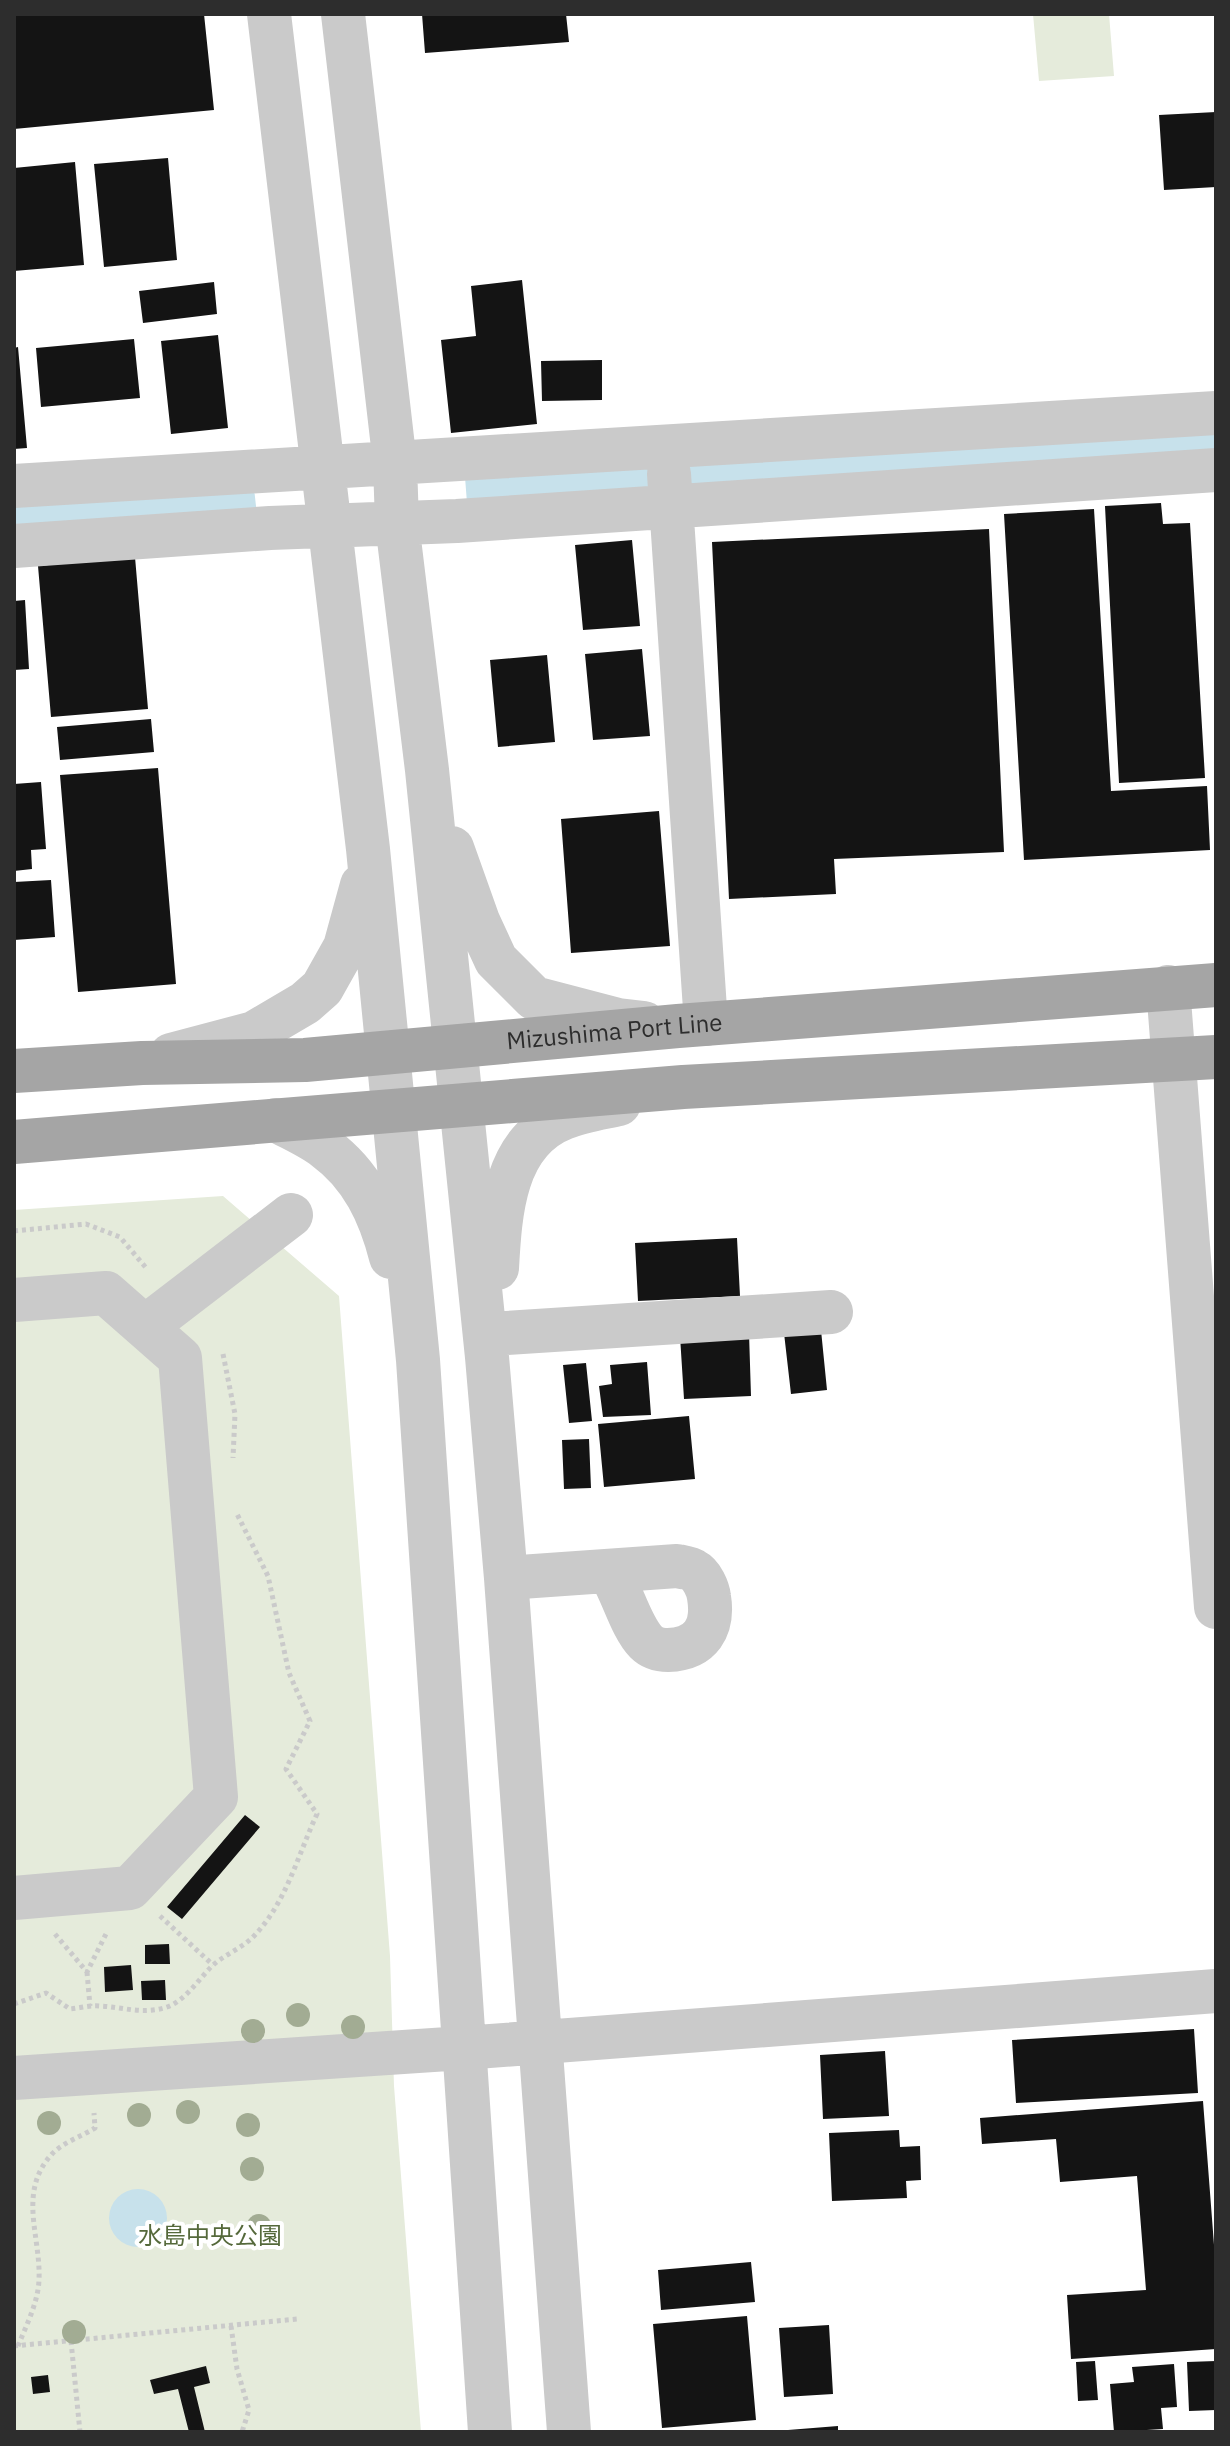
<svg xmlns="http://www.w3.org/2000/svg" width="1230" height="2446" font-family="'IBM Plex Sans','Noto Sans JP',sans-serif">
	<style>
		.green { fill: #e5ebdb }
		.water { fill: #c7e1eb }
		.building { fill: #141414 }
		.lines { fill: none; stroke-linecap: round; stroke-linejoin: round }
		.path { stroke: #cacaca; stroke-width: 5; stroke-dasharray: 4 4; stroke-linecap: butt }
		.minor { stroke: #cacaca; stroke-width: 44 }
		.major { stroke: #a5a5a5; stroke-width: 44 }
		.tree { fill: #a2ac93 }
		.labels { text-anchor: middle; stroke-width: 8; stroke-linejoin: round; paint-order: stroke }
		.street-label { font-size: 24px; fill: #2d2d2d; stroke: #fff }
		.park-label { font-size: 24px; fill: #55693b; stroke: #fff }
	</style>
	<rect width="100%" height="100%" fill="#fff"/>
	<path class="green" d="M1033,14H1109L1114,76L1039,81Z
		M223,1196L339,1296L390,1956L394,2086L421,2432H14V1210Z"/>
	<path class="water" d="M1216,432V453L467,503L465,477Z
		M254,488L257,515L14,528V504Z
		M109 2218a29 29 0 1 1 58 0a29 29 0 1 1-58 0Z"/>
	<path class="building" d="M14,14H204L214,110L14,129Z
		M422,14H566L569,42L425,53Z
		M1216,112V187L1164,190L1159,115Z
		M168,158L177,260L104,267L94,164Z
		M75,162L84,265L14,271V168Z
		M522,280L537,424L451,433L441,340L476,336L471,286Z
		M214,282L217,314L143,323L139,291Z
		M218,335L228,428L171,434L161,341Z
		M134,339L140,398L41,407L36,348Z
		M18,347L27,448L14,449V348Z
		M602,360V400L542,401L541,361Z
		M1161,503L1163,524L1190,523L1205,778L1119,783L1105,506Z
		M1094,509L1111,791L1207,786L1210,850L1024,860L1004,514Z
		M989,529L1004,852L834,859L836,894L729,899L712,542Z
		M632,540L640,626L583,630L575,545Z
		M135,557L148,709L51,717L38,566Z
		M25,600L29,669L14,670V601Z
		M642,649L650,736L593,740L585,654Z
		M547,655L555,742L498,747L490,660Z
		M151,719L154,752L60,760L57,727Z
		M158,768L176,984L78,992L60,775Z
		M41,782L46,849L31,850L32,869L14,871V784Z
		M659,811L670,946L571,953L561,819Z
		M51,880L55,937L14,940V882Z
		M737,1238L740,1296L638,1301L635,1243Z
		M821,1330L827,1390L791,1394L784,1333Z
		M749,1333L751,1396L684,1399L680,1336Z
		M647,1362L651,1415L603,1417L599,1386L612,1384L610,1365Z
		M586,1363L592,1421L569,1423L563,1365Z
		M689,1416L695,1479L604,1487L598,1424Z
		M589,1439L591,1488L564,1489L562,1440Z
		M245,1815L260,1827L182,1919L167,1907Z
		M169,1944L170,1964H145V1945Z
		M131,1965L133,1990L105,1992L104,1967Z
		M165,1980L166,2000H142L141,1981Z
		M1194,2029L1198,2093L1016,2103L1012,2040Z
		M885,2051L889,2116L823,2119L820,2055Z
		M1203,2101L1216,2271V2349L1071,2359L1067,2295L1146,2290L1137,2176L1060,2182L1056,2139L982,2144L980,2118Z
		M899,2130L900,2147L920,2146L921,2180L906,2181L907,2198L832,2201L829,2133Z
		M751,2262L755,2302L661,2310L658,2270Z
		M747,2316L756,2420L662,2428L653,2324Z
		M829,2325L833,2394L784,2397L779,2328Z
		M1095,2361L1098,2400L1078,2401L1076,2362Z
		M1216,2361V2410L1189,2411L1187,2362Z
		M1174,2364L1177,2407L1161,2408L1163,2429L1114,2432L1110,2384L1134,2382L1132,2367Z
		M206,2366L210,2383L194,2387L205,2432H189L178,2389L154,2394L150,2380Z
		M48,2375L50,2392L33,2394L31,2377Z
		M838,2426V2432H788V2430Z"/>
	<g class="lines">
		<path class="path" d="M14,1231L86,1224L120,1237L147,1269
			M223,1354L235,1414L233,1458
			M160,1916L213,1965
			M55,1934L87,1972L107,1932
			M87,1972L90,2006
			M14,2004L46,1993L70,2009C80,2008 90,2005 100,2006C123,2007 143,2015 167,2007C186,2000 198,1980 212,1966C224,1955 240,1949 252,1938C286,1904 297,1857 317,1814L286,1769L310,1721L289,1673L268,1576L236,1512
			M231,2326L237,2369L249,2410L242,2432
			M71,2341L80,2432
			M14,2346L297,2319
			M18,2346C26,2326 38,2303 39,2280C41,2236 17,2192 52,2154C62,2143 82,2136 95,2128L94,2113"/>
		<path class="minor" d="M269,14L368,849L418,1360L490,2432
			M343,14L395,464L397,523L427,770L487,1357L506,1578L569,2432
			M669,474L706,1024
			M14,486L1216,413
			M14,546L270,528L457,521L1216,470
			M452,848L478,921L496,960L534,998L618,1020L644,1023
			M1168,987L1216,1607
			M171,1055L254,1033L305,1003L322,988L345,947L362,885
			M276,1120C292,1129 311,1137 325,1148C362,1175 380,1214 391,1257
			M497,1268C500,1213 504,1141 564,1118C581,1111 601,1108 619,1104
			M14,1300L106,1293L180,1358L216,1797L130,1888L14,1898
			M145,1327L291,1215
			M491,1334L831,1312
			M506,1578L677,1566C682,1567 690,1568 694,1571C702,1575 708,1589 709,1597C714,1628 701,1649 668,1650C659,1650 652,1648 646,1642C631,1627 622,1591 609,1571
			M14,2078L463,2048L1216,1991"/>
		<g class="major">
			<path id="s1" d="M14,1071L142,1063L305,1060L678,1026L1216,985"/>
			<path d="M14,1142L683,1087L1216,1057"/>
		</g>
	</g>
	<g class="tree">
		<circle cx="298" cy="2015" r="12"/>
		<circle cx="353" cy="2027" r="12"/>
		<circle cx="253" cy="2031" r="12"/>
		<circle cx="188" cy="2112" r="12"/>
		<circle cx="139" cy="2115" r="12"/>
		<circle cx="49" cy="2123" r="12"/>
		<circle cx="248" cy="2125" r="12"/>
		<circle cx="252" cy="2169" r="12"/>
		<circle cx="259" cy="2226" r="12"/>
		<circle cx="74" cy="2332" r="12"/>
	</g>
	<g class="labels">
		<g class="street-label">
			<text dy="8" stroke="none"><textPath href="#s1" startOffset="602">Mizushima Port Line</textPath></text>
		</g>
		<g class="park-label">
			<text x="210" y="2244">水島中央公園</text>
		</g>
	</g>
	<rect width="1230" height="2446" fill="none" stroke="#2d2d2d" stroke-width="32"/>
</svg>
